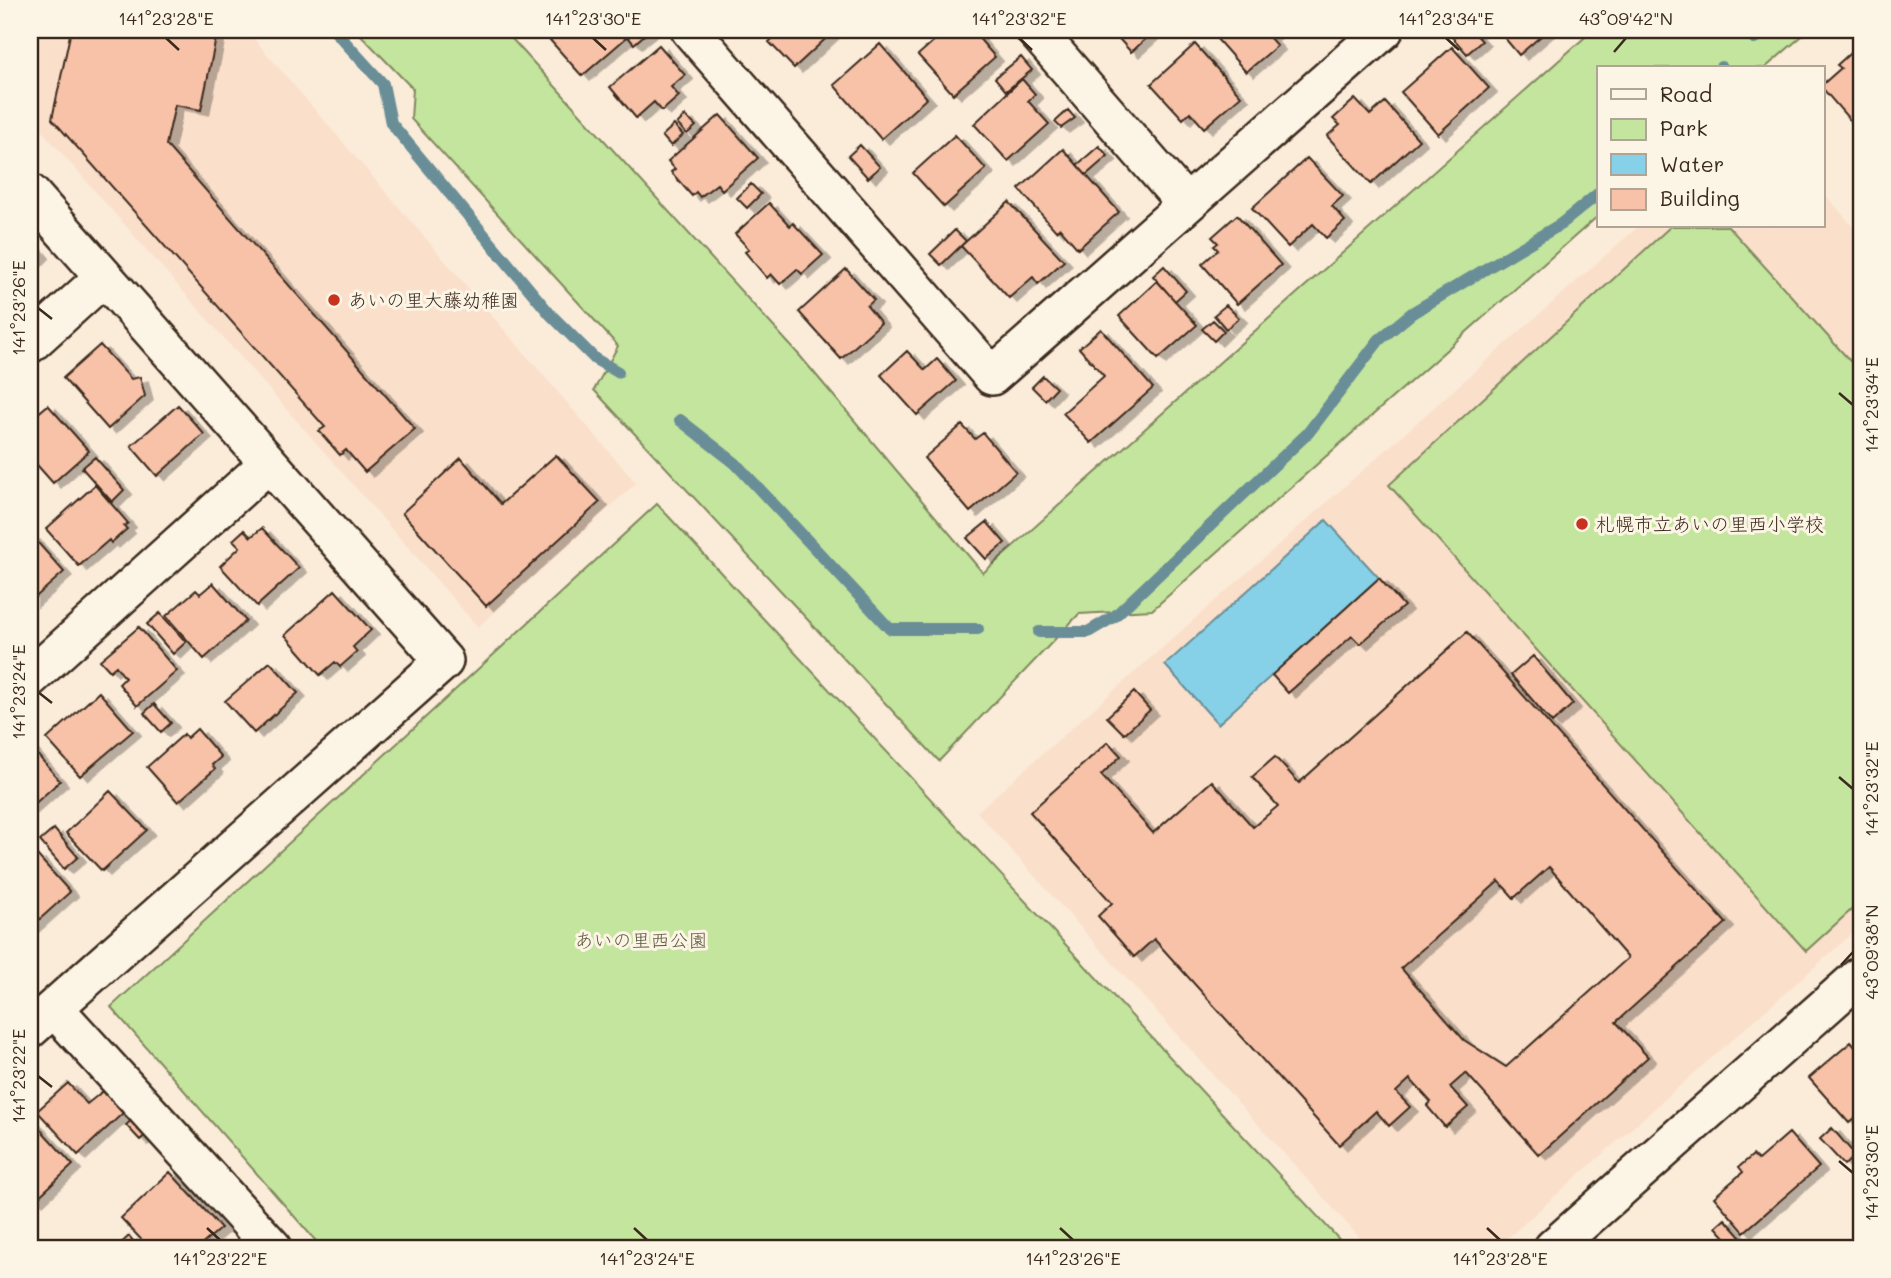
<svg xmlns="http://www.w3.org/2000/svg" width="1891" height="1278" font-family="Mali,'Klee One',sans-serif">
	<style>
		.built { fill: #fadfca }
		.green { fill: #c4e59d; stroke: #80885e; stroke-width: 2 }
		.water { fill: #87d1e8; stroke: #698e97; stroke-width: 2 }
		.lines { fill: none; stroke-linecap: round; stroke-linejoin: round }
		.stream { stroke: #698e97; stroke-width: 12 }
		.building { fill: #f7c2a8; stroke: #3b2a1e; stroke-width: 2; fill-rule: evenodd; filter: url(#shadow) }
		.minor-casing { stroke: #3b2a1e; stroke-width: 42 }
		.minor { stroke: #fcf5e5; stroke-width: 37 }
		.ticks { fill: none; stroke: #3b2a1e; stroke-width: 2.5 }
		.poi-dot { fill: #c8321e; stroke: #fcf5e5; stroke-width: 2.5 }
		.labels { text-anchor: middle; stroke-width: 6; stroke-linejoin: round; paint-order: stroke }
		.poi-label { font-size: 19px; fill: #3b2a1e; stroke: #fcf5e5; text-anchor: start }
		.park-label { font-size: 19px; fill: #5d593e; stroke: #fcf5e5 }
		.neatline { fill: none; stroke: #3b2a1e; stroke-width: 2.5 }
		.ticks-label { font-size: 18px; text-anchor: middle; fill: #3b2a1e }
	</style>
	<defs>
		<filter id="shadow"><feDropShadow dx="8" dy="4.5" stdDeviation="0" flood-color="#0004"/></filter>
	</defs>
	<rect width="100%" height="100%" fill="#fbebd9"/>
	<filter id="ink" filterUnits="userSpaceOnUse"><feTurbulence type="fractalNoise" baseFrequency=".0143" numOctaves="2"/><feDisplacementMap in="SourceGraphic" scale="14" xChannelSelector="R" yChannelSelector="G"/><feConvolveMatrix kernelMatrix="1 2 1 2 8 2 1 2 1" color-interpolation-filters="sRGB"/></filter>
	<g filter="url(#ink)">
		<path class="built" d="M40,30L247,31L636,483L478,627L30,117V91Z
			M1823,192L1861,236V926L1496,1248H1434L1426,1240L1418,1248H1369L977,812L1639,226H1823Z"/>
		<path class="green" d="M356,30H504L800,356L983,573L1593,30H1809L1765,68H1599V215L1152,610L1079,614L939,761L594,390L618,346L411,119L413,89Z
			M1671,226H1728L1861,373V901L1806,951L1389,485Z
			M657,504L1347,1248H322L111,1007Z"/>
		<path class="water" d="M1326,520L1379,578L1218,724L1165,665Z"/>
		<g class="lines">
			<path class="stream" d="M334,30L383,84L391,123L550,314L595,359L618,372
				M1754,39L1764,30
				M1720,68L1721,67
				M680,420L735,463L890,629H978
				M1039,632H1088L1115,616L1308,433L1379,340L1412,313L1561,224L1599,193"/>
		</g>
		<path class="building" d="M71,30H173L216,38L201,110L175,105L166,145L415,429L365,472L346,450L340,455L319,431L325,427L52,119Z
			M541,30H618L626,38L582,76Z
			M622,30H650L634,44Z
			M782,30H835L794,68L769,42Z
			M946,30H979L981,32L977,36L995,57L953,94L918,55Z
			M1111,30H1156L1131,52Z
			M1209,30H1278L1269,37L1277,46L1246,72Z
			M1446,30H1472L1482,41L1467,54Z
			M1498,30H1548L1519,55Z
			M880,44L927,98L881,139L834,85Z
			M1195,44L1241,96L1204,128L1190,112L1183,119L1151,84Z
			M659,45L685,75L671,87L679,96L662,111L654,102L636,118L610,87Z
			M1858,46L1861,50V133L1823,89V84L1841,68L1837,65Z
			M1452,47L1489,88L1438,134L1401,92Z
			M1021,57L1032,70L1006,91L995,78Z
			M1022,79L1035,94L1028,101L1049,124L1008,161L974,124Z
			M1355,99L1370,115L1385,102L1419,140L1371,184L1327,136L1340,125L1333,119Z
			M1068,110L1075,118L1061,128L1055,122Z
			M720,115L758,158L722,190L717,184L700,197L696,192L692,196L671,172L675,169L668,161Z
			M685,116L696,126L687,134L677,124Z
			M674,125L683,135L671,146L662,136Z
			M955,135L986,169L944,207L913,173Z
			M860,145L880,167L868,178L848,156Z
			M1099,146L1108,156L1086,175L1077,165Z
			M1063,149L1119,212L1078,249L1060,228L1056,231L1019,189Z
			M1307,158L1343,196L1332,206L1345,221L1326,238L1313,224L1288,247L1252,208Z
			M751,184L761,194L747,208L737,198Z
			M1009,202L1064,261L1038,284L1033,277L1009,298L961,246Z
			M769,203L790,226L793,223L823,255L802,274L797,269L780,284L771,274L767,278L745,252L749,249L735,234Z
			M1237,215L1281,265L1237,304L1202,264L1218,250L1214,246L1218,243L1212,237Z
			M955,230L966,241L941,265L930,254Z
			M30,241L41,254L30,265Z
			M1164,266L1186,291L1175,301L1153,276Z
			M846,269L874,300L867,306L881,323L841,359L799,312Z
			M1157,281L1197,325L1158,359L1119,316Z
			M1226,305L1239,318L1226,329L1214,315Z
			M1213,320L1224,331L1214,341L1202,329Z
			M1101,329L1153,388L1091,443L1063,413L1104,376L1079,348Z
			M100,345L131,379L140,377L145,396L108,429L63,378Z
			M907,351L925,370L937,359L956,381L917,415L881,375Z
			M1043,376L1056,388L1045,400L1032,387Z
			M48,405L89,451L53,483L30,457V420Z
			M178,405L204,434L157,476L131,446Z
			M962,425L975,439L983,433L1016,472L970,512L924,458Z
			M556,455L600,502L486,606L402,513L461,458L501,504Z
			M95,457L124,490L112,502L82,468Z
			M95,485L128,523L124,526L127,529L111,543L109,540L79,566L46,529Z
			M987,522L1005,543L986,559L967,538Z
			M262,528L299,568L257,606L220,566L240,547L233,540L244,530L251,537Z
			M32,536L64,572L30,602V538Z
			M1379,578L1404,606L1360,644L1352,636L1288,693L1272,675Z
			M213,583L246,621L204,659L166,616L196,590L200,594Z
			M335,590L371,630L353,647L357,652L340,667L335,662L320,675L285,635Z
			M160,613L186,642L173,654L147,624Z
			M139,627L177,671L137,706L119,684L125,678L116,666L110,671L100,660Z
			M1467,632L1726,923L1616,1022L1648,1057L1539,1155L1466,1073L1450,1087L1468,1107L1445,1127L1427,1106L1431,1102L1410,1079L1396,1092L1410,1107L1389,1126L1376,1111L1339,1145L1154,939L1134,957L1098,916L1112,903L1030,812L1108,742L1121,756L1101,775L1153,833L1212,781L1253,827L1278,806L1252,777L1275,757L1299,783ZM1549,867L1628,958L1506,1067L1464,1040L1401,968L1499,881L1514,898Z
			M1533,656L1573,704L1552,723L1511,675Z
			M270,662L298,693L254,733L225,701Z
			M99,692L133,731L80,776L47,739Z
			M1134,692L1150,710L1124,734L1107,717Z
			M154,704L171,723L161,732L144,713Z
			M197,729L221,757L212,765L215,769L178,802L147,767L184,734L187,738Z
			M30,746L60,781L30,808Z
			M110,791L147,830L102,871L66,833Z
			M54,829L78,857L64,869L40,841Z
			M37,855L70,892L30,928V862Z
			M1851,1042L1861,1054V1113L1849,1123L1809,1078Z
			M68,1083L87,1104L103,1091L123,1113L78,1155L37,1111Z
			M137,1115L151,1130L140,1140L126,1125Z
			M30,1118L73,1165L35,1200L30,1195Z
			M1832,1128L1856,1156L1844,1165L1820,1139Z
			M1789,1133L1819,1167L1744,1232L1714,1197L1743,1172L1739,1167L1753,1155L1758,1160Z
			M170,1172L221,1228L198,1248H149L121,1218Z
			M1725,1219L1742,1238L1733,1246L1716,1227Z
			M129,1236L139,1248H116Z"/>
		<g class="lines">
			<defs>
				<path id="minor" d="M690,30L992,376L1384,30
					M1035,30L1186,204
					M30,193L444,661L30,1029
					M30,344L104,277
					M30,678L269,463
					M54,1008L273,1248
					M1553,1248L1861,975"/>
			</defs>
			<use href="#minor" class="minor-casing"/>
			<use href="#minor" class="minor"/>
		</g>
	</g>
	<path class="ticks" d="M166,38L179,50M593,38L606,50M1019,38L1032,50M1446,38L1459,50M1614,52L1626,38M38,308L52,319M1839,393L1853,405M38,692L52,703M1839,777L1853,789M1841,965L1853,952M38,1076L52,1087M1839,1161L1853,1173M207,1228L220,1240M634,1228L647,1240M1060,1228L1073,1240M1487,1228L1500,1240"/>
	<g class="poi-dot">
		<circle cx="334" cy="300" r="7"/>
		<circle cx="1582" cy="524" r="7"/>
	</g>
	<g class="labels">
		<g class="poi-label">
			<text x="348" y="307">あいの里大藤幼稚園</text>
			<text x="1596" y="531">札幌市立あいの里西小学校</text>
		</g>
		<g class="park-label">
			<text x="641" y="947">あいの里西公園</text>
		</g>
	</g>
	<rect width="1891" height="1278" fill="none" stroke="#fcf5e5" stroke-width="77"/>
	<rect x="1597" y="66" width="228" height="161" fill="#fcf5e5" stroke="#afa495" stroke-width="2"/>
	<rect x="1611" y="89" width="35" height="10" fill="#fcf5e5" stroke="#afa495" stroke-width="2"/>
	<text x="1660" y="102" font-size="21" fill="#3b2a1e">Road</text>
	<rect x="1611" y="119" width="35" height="21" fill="#c4e59d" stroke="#afa495" stroke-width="2"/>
	<text x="1660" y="136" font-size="21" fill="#3b2a1e">Park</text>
	<rect x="1611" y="154" width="35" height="21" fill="#87d1e8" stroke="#afa495" stroke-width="2"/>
	<text x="1660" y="172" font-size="21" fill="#3b2a1e">Water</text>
	<rect x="1611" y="189" width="35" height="21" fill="#f7c2a8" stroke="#afa495" stroke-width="2"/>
	<text x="1660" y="206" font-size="21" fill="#3b2a1e">Building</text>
	<rect x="38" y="38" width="1815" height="1202" class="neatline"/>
	<g class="ticks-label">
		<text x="166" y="25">141°23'28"E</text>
		<text x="593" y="25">141°23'30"E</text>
		<text x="1019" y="25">141°23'32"E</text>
		<text x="1446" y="25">141°23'34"E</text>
		<text x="1626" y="25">43°09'42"N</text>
		<text transform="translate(19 308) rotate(-90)" y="6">141°23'26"E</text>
		<text transform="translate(1872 405) rotate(-90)" y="6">141°23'34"E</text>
		<text transform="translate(19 692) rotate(-90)" y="6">141°23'24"E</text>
		<text transform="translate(1872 789) rotate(-90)" y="6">141°23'32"E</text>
		<text transform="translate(1872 952) rotate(-90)" y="6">43°09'38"N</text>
		<text transform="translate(19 1076) rotate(-90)" y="6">141°23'22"E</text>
		<text transform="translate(1872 1173) rotate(-90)" y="6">141°23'30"E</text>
		<text x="220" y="1265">141°23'22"E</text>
		<text x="647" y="1265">141°23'24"E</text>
		<text x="1073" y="1265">141°23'26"E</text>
		<text x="1500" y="1265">141°23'28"E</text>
	</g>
</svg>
